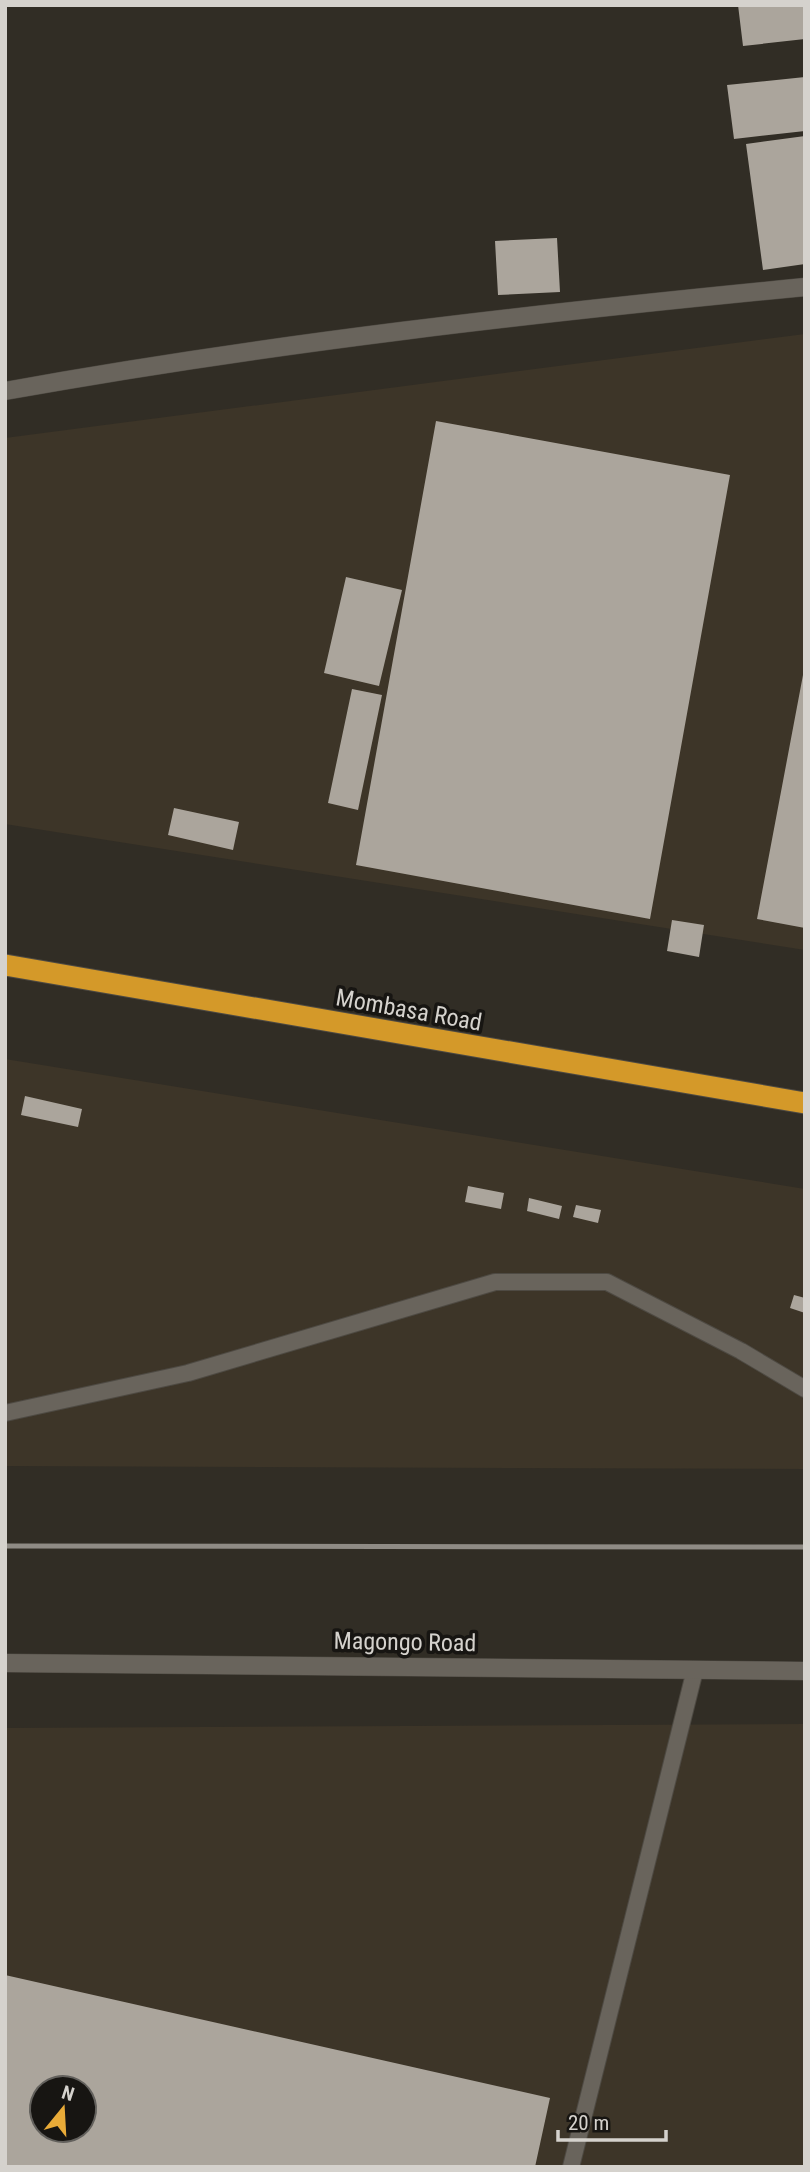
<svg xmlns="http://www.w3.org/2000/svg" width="810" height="2172" font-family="'Roboto Condensed',sans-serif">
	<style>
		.built { fill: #3d3528; fill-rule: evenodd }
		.building { fill: #aba59c; fill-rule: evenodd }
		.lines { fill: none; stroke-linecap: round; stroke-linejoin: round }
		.lane-casing { stroke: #4e4a43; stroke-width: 18 }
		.street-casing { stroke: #4e4a43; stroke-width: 19 }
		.secondary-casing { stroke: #4e4a43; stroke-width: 19 }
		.highway-casing { stroke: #4e4a43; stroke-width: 23 }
		.lane { stroke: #69645c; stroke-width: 16 }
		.street { stroke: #69645c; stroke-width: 18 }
		.secondary { stroke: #69645c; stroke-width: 18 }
		.highway { stroke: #d49929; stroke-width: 21 }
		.rail { stroke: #8f8b85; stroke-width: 5 }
		.labels { text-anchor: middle; stroke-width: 7; stroke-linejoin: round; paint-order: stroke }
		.street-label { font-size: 24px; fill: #d5d2cd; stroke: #171512 }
	</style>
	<rect width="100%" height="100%" fill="#312d25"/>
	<path class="built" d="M805,334V950L5,824V438Z
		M5,1059L805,1189V1469L5,1466Z
		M805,1724V2167H5V1728ZM42,2088H84V2130H42Z"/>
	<path class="building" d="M738,5H805V39L743,46Z
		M805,77V131L734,139L727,85Z
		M805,136V264L763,270L746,144Z
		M557,238L560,292L498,295L495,241Z
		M436,421L730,475L650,919L356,865Z
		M346,577L402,590L379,686L324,673Z
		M803,675L805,676V928L757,919Z
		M352,689L382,695L358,810L328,803Z
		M174,808L239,822L233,850L168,835Z
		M672,920L704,925L699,957L667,951Z
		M25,1096L82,1109L78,1127L21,1115Z
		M468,1186L504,1193L501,1209L465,1202Z
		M529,1198L562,1206L559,1219L527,1211Z
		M576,1205L601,1210L598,1223L573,1217Z
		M794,1295L805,1298V1313L790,1308Z
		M5,1975L550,2098L535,2167H5ZM42,2088H84V2130H42Z"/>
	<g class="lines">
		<defs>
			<path id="lane" d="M5,1413L188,1373L495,1282H607L741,1351L805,1389
				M571,2167L695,1670"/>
			<path id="street" d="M5,391C270,343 537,313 805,287"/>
			<path id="secondary" d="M5,1663L805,1671"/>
			<path id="highway" d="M5,965L805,1103"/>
		</defs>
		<use href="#lane" class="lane-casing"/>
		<use href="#street" class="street-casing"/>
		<use href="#secondary" class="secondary-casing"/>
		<use href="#highway" class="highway-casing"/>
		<use href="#lane" class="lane"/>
		<use href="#street" class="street"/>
		<use href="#secondary" class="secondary"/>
		<use href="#highway" class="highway"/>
		<path class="rail" d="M5,1546L805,1547"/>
	</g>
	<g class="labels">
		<g class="street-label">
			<text transform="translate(409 1010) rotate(10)" y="8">Mombasa Road</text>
			<text transform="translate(405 1642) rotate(1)" y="8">Magongo Road</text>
		</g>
	</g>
	<rect width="810" height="2172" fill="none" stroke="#d5d2cd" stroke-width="14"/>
	<g transform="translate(63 2109) rotate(18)"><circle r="33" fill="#171512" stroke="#63615d" stroke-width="2"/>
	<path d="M0-5L12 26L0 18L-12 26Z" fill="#e9ab38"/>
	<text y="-10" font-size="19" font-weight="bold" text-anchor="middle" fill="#d5d2cd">N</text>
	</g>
	<path d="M558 2130v10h108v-10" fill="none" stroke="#d5d2cd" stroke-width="3.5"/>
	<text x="568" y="2130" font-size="21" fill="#d5d2cd" stroke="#171512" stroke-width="5" paint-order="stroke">20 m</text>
</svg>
